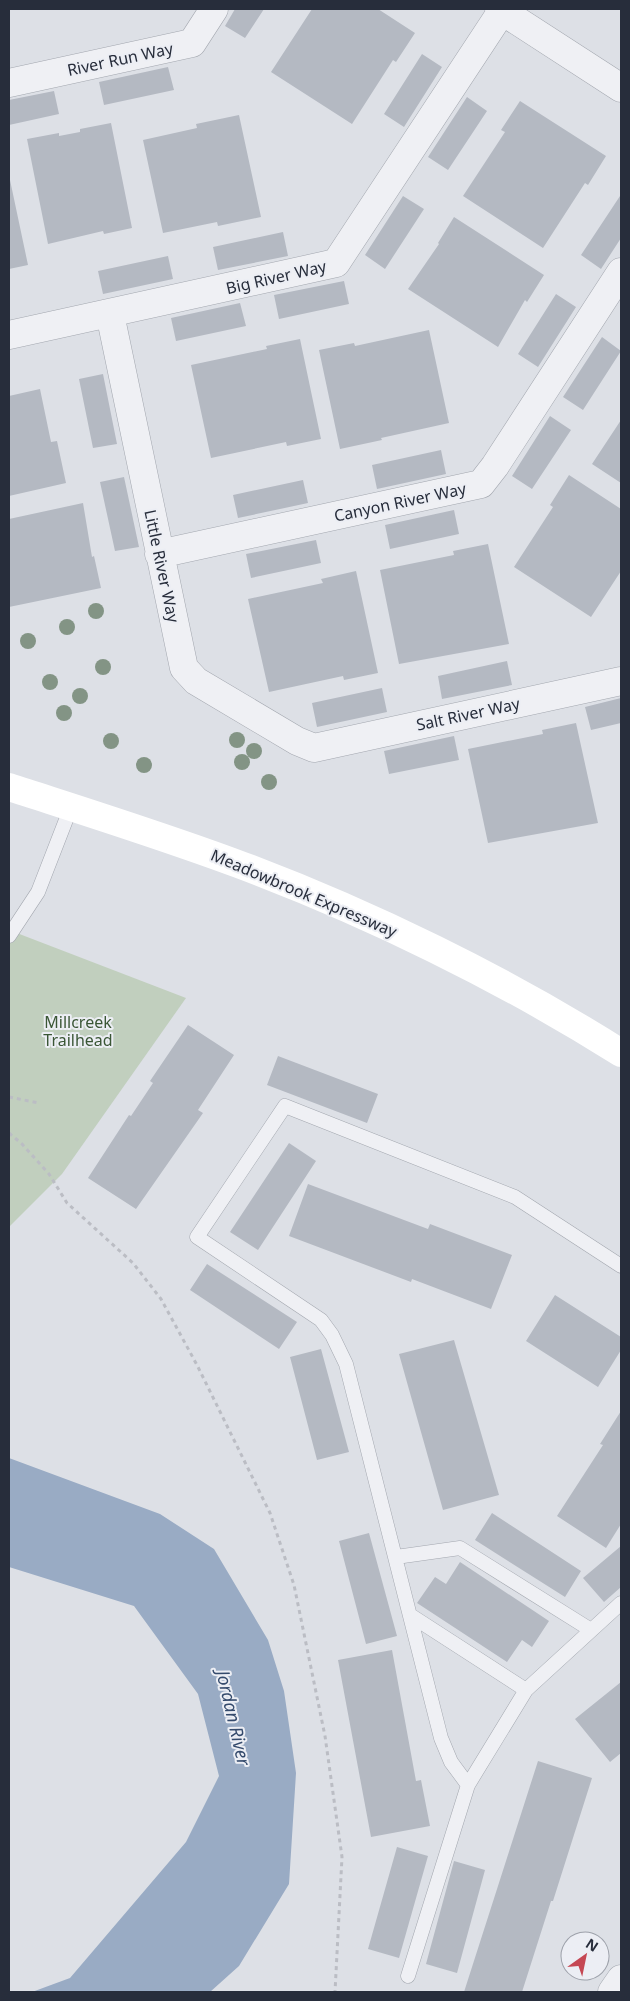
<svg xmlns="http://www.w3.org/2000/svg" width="630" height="2001" font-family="'Noto Sans',sans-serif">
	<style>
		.green { fill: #c1cfbe }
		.water { fill: #99abc4 }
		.building { fill: #b4b9c2 }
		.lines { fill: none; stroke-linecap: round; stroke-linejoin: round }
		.service-casing { stroke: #a3a7af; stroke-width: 15 }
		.minor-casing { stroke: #a3a7af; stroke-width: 29 }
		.path { stroke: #bbbdc4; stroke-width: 3; stroke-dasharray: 4 4; stroke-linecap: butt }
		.service { stroke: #eff0f4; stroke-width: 14 }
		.minor { stroke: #eff0f4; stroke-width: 28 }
		.secondary { stroke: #fff; stroke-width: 28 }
		.tree { fill: #839485 }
		.labels { text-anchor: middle; stroke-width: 4; stroke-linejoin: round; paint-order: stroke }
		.street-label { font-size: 16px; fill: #272d3b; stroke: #eceef4 }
		.park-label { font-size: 16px; fill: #3a5635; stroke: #eceef4 }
		.water-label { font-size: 18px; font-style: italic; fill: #344a6c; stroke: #eceef4 }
	</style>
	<rect width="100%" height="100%" fill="#dde0e6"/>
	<path class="green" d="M9,930L186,998L62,1174L9,1227Z"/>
	<path class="water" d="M9,1458L160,1514L214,1549L268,1640L284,1691L296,1773L289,1884L239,1966L210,1992H32L70,1978L186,1842L219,1776L198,1694L134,1606L9,1567Z"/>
	<path class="building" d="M235,9H264L245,38L225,26Z
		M312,9H378L415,33L396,62L393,60L352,124L271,72Z
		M422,54L442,67L404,127L384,114Z
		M168,67L174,90L104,105L99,82Z
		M54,91L59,114L9,125V100Z
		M467,97L487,111L448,170L428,157Z
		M520,101L606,156L588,185L585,183L543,248L463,196L505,132L501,130Z
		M239,115L261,217L218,226L217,222L163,233L143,140L197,128L196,124Z
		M111,123L132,228L104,234L103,231L48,244L27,139L59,133V136L80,132V129Z
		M10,180L28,265L9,269V181Z
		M403,196L424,209L385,269L365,255Z
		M620,196L621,238L601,269L581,255Z
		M454,217L544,275L527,302L525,300L498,347L408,289L439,244L438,243Z
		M283,232L288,256L218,270L213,247Z
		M168,256L173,279L103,294L98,271Z
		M344,281L349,304L279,319L274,295Z
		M556,294L576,307L538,367L518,354Z
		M240,303L246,326L176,341L171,318Z
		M429,330L449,423L381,438L382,440L340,449L319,350L354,343L355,346Z
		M602,337L621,351L583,410L563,397Z
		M300,339L321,439L287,446L286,442L211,458L191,365L267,349L266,346Z
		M103,374L117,444L93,448L79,379Z
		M40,389L51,442L57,441L66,483L9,496V396Z
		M550,416L571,430L532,489L512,476Z
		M621,420V483L592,464Z
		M441,450L446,474L377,489L372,465Z
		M569,475L621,509V571L591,617L514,567L553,507L550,505Z
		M124,477L139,547L115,551L100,482Z
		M303,480L308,503L238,518L233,495Z
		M83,503L92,557L94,556L101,588L9,607V519Z
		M454,510L459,534L390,549L385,525Z
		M316,540L321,563L251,578L246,554Z
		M488,544L509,644L399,664L380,570L454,555L453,551Z
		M356,571L378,673L344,680L343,676L269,692L248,599L323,583L321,579Z
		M507,661L512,685L442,699L438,676Z
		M382,688L387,712L317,727L312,703Z
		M621,698V723L591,730L585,707Z
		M576,723L598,823L488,843L468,749L543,734L542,730Z
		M454,736L459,760L389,774L384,751Z
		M188,1025L234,1055L198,1110L203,1113L136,1209L88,1178L129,1115L131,1116L153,1083L150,1081Z
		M278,1056L378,1094L367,1123L267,1085Z
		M289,1143L316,1161L258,1250L230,1232Z
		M308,1184L428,1229L430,1224L512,1255L491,1309L412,1279L411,1282L289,1236Z
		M207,1264L297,1322L279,1349L190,1290Z
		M555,1295L621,1337V1350L598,1387L526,1341Z
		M454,1340L499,1495L443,1510L399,1354Z
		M321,1349L349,1452L317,1460L290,1357Z
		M621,1411V1524L606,1548L557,1516L603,1445L600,1444Z
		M492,1513L581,1571L565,1597L475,1540Z
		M369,1533L397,1636L366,1644L339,1541Z
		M621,1546V1587L604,1602L583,1578Z
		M460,1562L549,1621L532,1647L522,1640L507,1662L417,1603L435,1577L446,1584Z
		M392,1650L416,1781L421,1780L430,1826L371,1837L338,1660Z
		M621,1682V1753L610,1762L575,1719Z
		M538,1761L592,1778L553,1901H551L522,1992H464Z
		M397,1847L428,1856L399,1958L368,1949Z
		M454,1861L485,1870L457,1973L426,1964Z"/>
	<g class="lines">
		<defs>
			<path id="service" d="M9,936L38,892L71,807
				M396,1557L460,1548L591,1630
				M410,1615L526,1690
				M468,1785L451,1762L441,1738L346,1364L332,1335L321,1320L197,1237L285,1106L515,1197L621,1266
				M408,1976L468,1785L526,1690L621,1603"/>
			<path id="minor" d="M499,9L621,88
				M9,83L192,43L214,9
				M110,314L184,668L196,681L297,741L314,748L621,681
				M9,335L336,263L502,11
				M159,554L481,484L495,466L621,272
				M612,1992L621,1979"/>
		</defs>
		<use href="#service" class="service-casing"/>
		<use href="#minor" class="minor-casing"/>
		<path class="path" d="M9,1097L39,1103
			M9,1133L22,1144L49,1174L67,1203L133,1263L161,1299L197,1365L270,1513L294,1585L325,1736L342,1857L335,1992"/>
		<use href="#service" class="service"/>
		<use href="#minor" class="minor"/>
		<path class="secondary" d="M9,787C86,812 163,836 238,864C369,913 504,979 621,1053"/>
	</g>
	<g class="tree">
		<circle cx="96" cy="611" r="8"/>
		<circle cx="67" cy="627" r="8"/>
		<circle cx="28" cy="641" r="8"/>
		<circle cx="103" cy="667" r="8"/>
		<circle cx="50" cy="682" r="8"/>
		<circle cx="80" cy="696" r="8"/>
		<circle cx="64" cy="713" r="8"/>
		<circle cx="237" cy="740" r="8"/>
		<circle cx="111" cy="741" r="8"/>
		<circle cx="254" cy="751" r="8"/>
		<circle cx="242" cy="762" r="8"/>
		<circle cx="144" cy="765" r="8"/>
		<circle cx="269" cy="782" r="8"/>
	</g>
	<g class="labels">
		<g class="street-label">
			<text transform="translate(120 59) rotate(-12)" y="6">River Run Way</text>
			<text transform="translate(276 277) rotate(-13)" y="6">Big River Way</text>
			<text transform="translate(400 502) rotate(-12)" y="6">Canyon River Way</text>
			<text transform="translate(162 566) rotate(78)" y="6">Little River Way</text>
			<text transform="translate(468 714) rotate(-12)" y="6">Salt River Way</text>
			<text transform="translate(304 893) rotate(23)" y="6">Meadowbrook Expressway</text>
		</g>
		<g class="park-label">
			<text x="78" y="1028">Millcreek<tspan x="78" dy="18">Trailhead</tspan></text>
		</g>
		<g class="water-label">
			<text transform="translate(233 1718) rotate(77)" y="6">Jordan River</text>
		</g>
	</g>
	<rect width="630" height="2001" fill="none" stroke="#272d3b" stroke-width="20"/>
	<g transform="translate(585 1956) rotate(33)"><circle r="24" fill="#eceef4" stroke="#9da1aa"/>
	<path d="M0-4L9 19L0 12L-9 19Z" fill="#c54753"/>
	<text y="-8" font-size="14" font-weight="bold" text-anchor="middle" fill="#272d3b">N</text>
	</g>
</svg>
